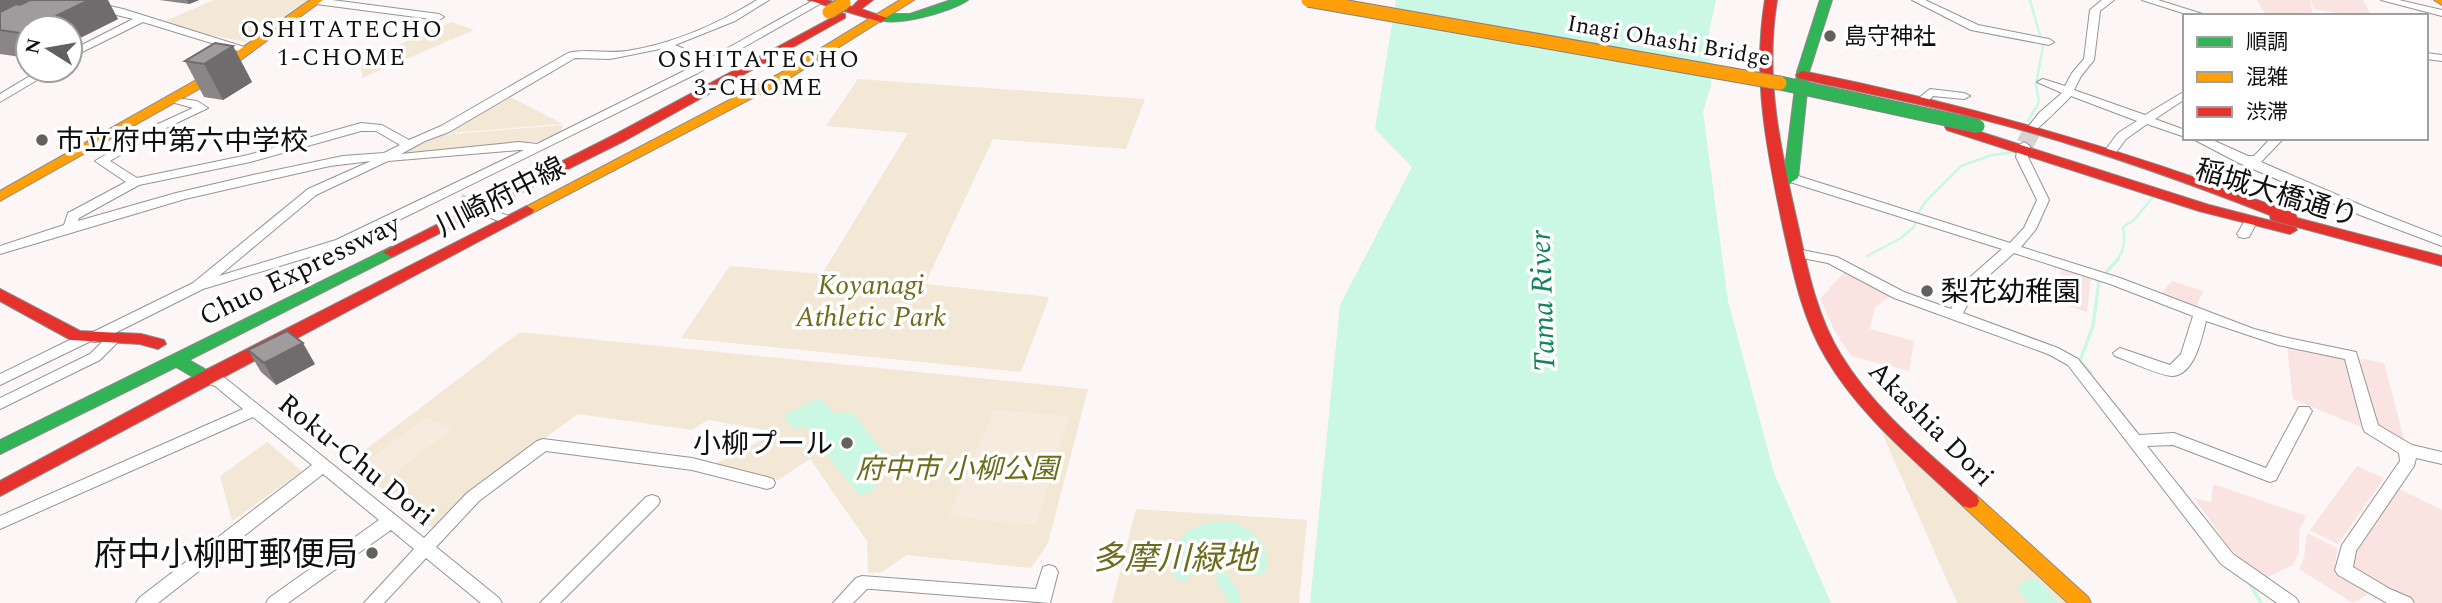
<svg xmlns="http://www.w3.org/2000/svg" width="2442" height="603" font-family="Spectral,'Noto Sans JP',serif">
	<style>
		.farmland { fill: #f9e4e2 }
		.green { fill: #f3e8d5 }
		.pitch { fill: #f7ebdf }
		.water { fill: #caf8e4 }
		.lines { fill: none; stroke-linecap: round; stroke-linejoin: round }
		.stream-far1 { stroke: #caf8e4; stroke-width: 2.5 }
		.stream { stroke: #caf8e4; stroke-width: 3.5 }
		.river { fill: #caf8e4; fill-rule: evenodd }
		.street-tunnel { stroke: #d9d4d4; stroke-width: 11; stroke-dasharray: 11 6; stroke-linecap: butt }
		.secondary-tunnel { stroke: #d9d4d4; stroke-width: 18; stroke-dasharray: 18 9; stroke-linecap: butt }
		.street-casing { stroke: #969494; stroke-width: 2 }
		.fast-casing { stroke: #8d8a8a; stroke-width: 2 }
		.slow-casing { stroke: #8d8a8a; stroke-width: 2 }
		.jam-casing { stroke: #8d8a8a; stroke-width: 2 }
		.street { fill: #fffefe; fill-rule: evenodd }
		.fast { fill: #30b455; fill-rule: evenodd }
		.slow { fill: #ff9f0a; fill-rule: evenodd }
		.jam { fill: #e5322d; fill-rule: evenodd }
		.fast-bridge-casing { stroke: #848181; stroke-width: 15; stroke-linecap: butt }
		.slow-bridge-casing { stroke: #848181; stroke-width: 15; stroke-linecap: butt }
		.fast-bridge { stroke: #30b455; stroke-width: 13 }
		.slow-bridge { stroke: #ff9f0a; stroke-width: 13 }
		.wall { fill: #8a8586 }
		.shaded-wall { fill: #706c6d }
		.building { fill: #a09b9c; stroke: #706c6d; stroke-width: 2 }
		.poi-dot { fill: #636060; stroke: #fff; stroke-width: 2.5 }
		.labels { text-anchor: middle; stroke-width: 7; stroke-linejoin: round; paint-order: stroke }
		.far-poi-label { font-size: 23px; fill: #101010; stroke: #fff; text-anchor: start }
		.far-street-label { font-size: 23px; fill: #101010; stroke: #fff }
		.far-neighbourhood-label { font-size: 24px; letter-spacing: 2px; fill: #101010; stroke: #fff }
		.poi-label { font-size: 28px; fill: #101010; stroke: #fff; text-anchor: start }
		.street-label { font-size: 28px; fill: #101010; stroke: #fff }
		.park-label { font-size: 28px; font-style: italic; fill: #6b6c1c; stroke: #fff }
		.water-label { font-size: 30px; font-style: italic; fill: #12835b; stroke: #fff }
		.near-poi-label { font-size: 33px; fill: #101010; stroke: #fff; text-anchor: end }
		.near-park-label { font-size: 33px; font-style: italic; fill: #6b6c1c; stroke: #fff }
	</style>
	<rect width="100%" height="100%" fill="#fcf6f6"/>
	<path class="farmland" d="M2257,0H2310L2313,16H2266Z
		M2311,0H2363L2372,16H2352L2314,9Z
		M2062,268L2091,277L2087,312L2033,294V285L2055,289Z
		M1846,270L1892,295L1875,307L1870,329L1914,341L1909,371L1851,356L1834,330L1820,299Z
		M2172,281L2203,291L2195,309L2160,295Z
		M2287,346L2345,360L2361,427L2293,399Z
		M2364,359L2384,363L2405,443L2375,425L2360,361Z
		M2357,466L2384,478L2338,544L2310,530Z
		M2213,484L2306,516L2299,531V552L2293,565L2265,578L2242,561L2229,547L2194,498L2211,502Z
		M2399,489L2442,510V603H2419L2384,589L2358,573L2353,566L2355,552Z
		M2307,533L2337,548L2335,570L2364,587L2368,594L2353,603L2299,569L2304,558Z"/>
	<path class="green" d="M214,0H308L246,42L190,31L165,21Z
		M451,22L474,30L362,78L361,61Z
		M858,79L1145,99L1126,149L993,139L925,284L1049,297L1021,372L681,338L730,266L822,274L908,133L826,126Z
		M510,97L563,124L449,133Z
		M563,125L561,131L541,141L402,154L441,135Z
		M520,332L1088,389L1048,543L1031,568L907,555L882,572L868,573L867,541L810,459L778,480L715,464L777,432L708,420L692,430L578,414L460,499L433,528L348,463Z
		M1875,417L2071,603H1957Z
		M267,442L302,471L232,521L220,476Z
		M1136,509L1307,520L1299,603H1112Z"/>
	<path class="pitch" d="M994,410L1069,416L1036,525L949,516Z
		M426,417L452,429L392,475L366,462Z"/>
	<path class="water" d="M1396,0H1716L1709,32L1711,85L1703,112L1728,301L1774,473L1831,603H1310L1340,305L1412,167L1375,129Z
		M819,398L834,413L853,414L887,456L873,490L860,496L803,425L793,430L784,415Z
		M1231,522C1255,530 1271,544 1266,571L1259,576L1248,574L1234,562L1225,563C1225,579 1240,587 1241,603H1230L1218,584L1216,572L1190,575L1186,582L1177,579L1171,572C1171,534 1195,520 1231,522Z"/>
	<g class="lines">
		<path class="stream-far1" d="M2028,121L2039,102L2036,85L2043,46L2030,0
			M2190,174L2244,163
			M1867,256L1901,238L1914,227L1918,213L1927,200L1961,166L1992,155L2015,152
			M2117,260C2125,250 2125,239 2123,227L2134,220L2153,197"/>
		<path class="stream" d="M2091,373L2081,363V358L2093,326L2099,281L2118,259
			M2250,584L2261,603"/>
		<path class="river" d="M2031,578L2040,582L2058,603H2028L2018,589L2022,582Z"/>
		<path class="street-tunnel" d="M460,199L487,211"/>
		<path class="secondary-tunnel" d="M2025,144L2032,131"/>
		<defs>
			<path id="street" d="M67,0H83L123,9L254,50L249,53L234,50L143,22L70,58V51L133,19L76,5Z
				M312,0H332L439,14L444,17L439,20L316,4L312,3Z
				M757,0H769L735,21L675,45L708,59L814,0H827L698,73L346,246L203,289L113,334L120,335L122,338L100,360L0,409V398L90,354L108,336L95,342L91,341L0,385V374L82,334L91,333L193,283L308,189L371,161L330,166L185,199L0,254V246L64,225L68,213L126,182L95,161L156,125L193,108L168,101V97L197,101L208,108L164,129L110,161L137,178L248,155L361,123L382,125L409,140L441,126L568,53C587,48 607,54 627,51C672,44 718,24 757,0ZM665,48L700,63L537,144L519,142L401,154L425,141L449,132L575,58L610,59ZM361,131H376L400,145L384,153L343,156L253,175L176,193L78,221L79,218L139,185L250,162ZM519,150H524L336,240L219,276L316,195L388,161Z
				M1912,0H1925L1978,25L2049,39L2054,42L2049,45L1971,30Z
				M2102,0H2114L2100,11L2094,60L2081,76L2074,90L2145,115L2185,91V99L2155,119L2185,130V137L2147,124L2126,139L2114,155H2106L2104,152L2118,133L2137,121L2071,96C2067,101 2037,130 2033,132L2027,128L2040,112L2062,93L2037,82L2043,79L2065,86L2072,73L2084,59L2090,10Z
				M2142,0H2158L2209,16H2192Z
				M2381,0H2399L2442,10V16Z
				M2426,53L2442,55V61L2426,59Z
				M40,70H54L0,102V94Z
				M1930,89L1964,93L1970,96L1964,99L1933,96L1928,101H1920V97Z
				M2191,138H2208L2248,156H2254L2271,138H2284L2261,162L2370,209L2442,237V246L2360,215L2239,163Z
				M2024,142L2030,146L2028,157L2049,200L2036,229L2021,247L2120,278L2254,329L2284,337L2356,352L2378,425L2412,445L2442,452V464L2416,458L2414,466L2356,551L2353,567L2390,589L2411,598L2414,603H2387L2338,575L2335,570L2342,545L2400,461L2399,453L2365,432L2363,428L2345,359L2278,345L2206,321C2202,337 2195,374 2173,376C2163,377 2126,360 2115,356L2113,353L2120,348L2170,365L2181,354L2193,316L2110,284L2014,253L1978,285L1963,313L2058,348L2078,359L2139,435L2174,433L2266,468L2299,407H2309L2312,411L2278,476L2276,480L2270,482L2173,445L2147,446L2233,554L2296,598L2299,603H2277L2221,564L2068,365L2048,354L1894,298L1828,263L1792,256L1790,253L1797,249L1837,257L1904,292L1951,309L1968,279L2002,249L1787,181L1785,178L1791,174L1795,175L2010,243L2024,228L2037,200L2016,157L2018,146Z
				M488,208L514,218L515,221L509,225L483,215L482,212L483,209Z
				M2251,218L2257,222L2249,237L2244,238L2239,237L2237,234L2246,219Z
				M206,372L225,378L424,538L467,493L537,441L543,439L692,458L767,477L773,479L775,483L773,487L767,489L692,470L546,451L479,501L436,547L499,598L502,603H481L426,558L384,603H364L414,549L391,530L288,603H266L269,598L379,520L323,474L158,603H136L139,598L312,465L253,417L0,529V516L243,409L215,386L201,381L199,377Z
				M652,495L658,497L660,501L658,505L560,603H540L646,497Z
				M1049,565L1055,567L1058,572L1050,603L872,589H867L853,603H833L856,578L862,576L1036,589L1043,567Z"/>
			<path id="fast" d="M951,0H968C953,11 891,29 875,18L881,14H910Z
				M1820,0H1832L1809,72L1798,178L1782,188L1775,184L1784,176L1797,72Z
				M391,247L396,249L399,252L396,255L189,360L212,373L214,377L212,381H200L176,367L0,454V440Z"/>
			<path id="slow" d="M310,0H323L206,85L0,201V191L198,79Z
				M900,0H914L785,81L532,213H522L520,210L777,75Z
				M2434,0H2442V5Z
				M1970,494L1977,496L2088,597L2091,603H2068L1963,506L1961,501L1963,496Z"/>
			<path id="jam" d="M808,0H827L852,7L859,0H873L861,9L887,18L881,22Z
				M1765,0H1777C1764,79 1781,153 1799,230C1808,273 1818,318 1841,355C1875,411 1929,453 1977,496L1979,501L1977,506L1970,508L1963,506C1915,460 1860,416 1826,358C1802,318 1793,272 1783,227C1767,151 1752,78 1765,0Z
				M841,13L845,14V18L626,140L396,255L391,257L383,252L616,134Z
				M1802,71C1971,105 2134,152 2295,214L2297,218L2442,256V266L2271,220L2270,215C2176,178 2079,144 1981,119C1920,103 1858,92 1798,78L1796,75Z
				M1952,123L2209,205L2295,227L2297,230L2290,234L2199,211L1947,130L1945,127Z
				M527,206L534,210L532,213L0,496V481L200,373Z
				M0,289L80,331L141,334L164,340L166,344L158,349L140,344L71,340L0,301Z"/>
		</defs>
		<use href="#street" class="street-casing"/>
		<use href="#fast" class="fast-casing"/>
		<use href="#slow" class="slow-casing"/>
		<use href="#jam" class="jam-casing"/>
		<use href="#street" class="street"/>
		<use href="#fast" class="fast"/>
		<use href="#slow" class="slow"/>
		<use href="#jam" class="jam"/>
		<defs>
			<path id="fast-bridge" d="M1780,83L1978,126"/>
			<path id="slow-bridge" d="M1308,0L1780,83
				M829,12L844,3"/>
		</defs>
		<use href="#fast-bridge" class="fast-bridge-casing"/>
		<use href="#slow-bridge" class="slow-bridge-casing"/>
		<use href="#fast-bridge" class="fast-bridge"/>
		<use href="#slow-bridge" class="slow-bridge"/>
	</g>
	<path class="wall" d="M0,0L118,19L70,43V28H28V58L0,54Z
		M159,0H199L189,4Z
		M233,46L252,82L223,100L204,97L185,61Z
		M248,350L315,364L276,385L261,372Z"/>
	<path class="shaded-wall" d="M0,0H45L0,26Z
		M89,0H108L118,19L70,43V28H31Z
		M187,0H199L189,4Z
		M28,29V45L20,33Z
		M233,46L252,82L223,100L204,64Z
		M303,343L315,364L276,385L264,363Z"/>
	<path class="building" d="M30,0H89L31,28H28V29L20,33L0,30V12L16,4L20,5Z
		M215,43L233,46L204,64L185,61Z
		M287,331L303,343L264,363L248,350Z"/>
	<g class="poi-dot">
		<circle cx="1830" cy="36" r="7"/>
		<circle cx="42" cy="140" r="7"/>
		<circle cx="1927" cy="291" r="7"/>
		<circle cx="847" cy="443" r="7"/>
		<circle cx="372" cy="553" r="7"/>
	</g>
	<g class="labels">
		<g class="far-poi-label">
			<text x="1844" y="44">島守神社</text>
		</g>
		<g class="far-street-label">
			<text transform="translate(1669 40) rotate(10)" y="8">Inagi Ohashi Bridge</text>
		</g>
		<g class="far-neighbourhood-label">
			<text x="342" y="37">OSHITATECHO<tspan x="342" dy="28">1-CHOME</tspan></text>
			<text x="759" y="67">OSHITATECHO<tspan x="759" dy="28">3-CHOME</tspan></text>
		</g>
		<g class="poi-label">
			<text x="56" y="150">市立府中第六中学校</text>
			<text x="1941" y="301">梨花幼稚園</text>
			<text x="833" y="453" text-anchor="end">小柳プール</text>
		</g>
		<g class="street-label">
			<text transform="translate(2277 192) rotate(17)" y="10">稲城大橋通り</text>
			<text transform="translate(500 196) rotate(-27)" y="10">川崎府中線</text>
			<text transform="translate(299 269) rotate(-26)" y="10">Chuo Expressway</text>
			<text transform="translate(1932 423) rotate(45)" y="10">Akashia Dori</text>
			<text transform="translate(357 459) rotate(39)" y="10">Roku-Chu Dori</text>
		</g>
		<g class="park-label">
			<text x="871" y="294">Koyanagi<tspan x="871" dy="32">Athletic Park</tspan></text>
			<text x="957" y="478">府中市 小柳公園</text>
		</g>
		<g class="water-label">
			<text transform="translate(1542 301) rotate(-92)" y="10">Tama River</text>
		</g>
		<g class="near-poi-label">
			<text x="358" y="565">府中小柳町郵便局</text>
		</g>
		<g class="near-park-label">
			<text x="1174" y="569">多摩川緑地</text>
		</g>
	</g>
	<rect x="2183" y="14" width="245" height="126" fill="#ffffff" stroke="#9f9f9f" stroke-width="2"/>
	<rect x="2197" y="37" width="35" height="10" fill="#30b455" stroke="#9f9f9f" stroke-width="2"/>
	<text x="2246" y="49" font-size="21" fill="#101010">順調</text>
	<rect x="2197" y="72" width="35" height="10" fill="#ff9f0a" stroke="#9f9f9f" stroke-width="2"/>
	<text x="2246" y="84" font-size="21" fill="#101010">混雑</text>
	<rect x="2197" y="107" width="35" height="10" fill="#e5322d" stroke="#9f9f9f" stroke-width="2"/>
	<text x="2246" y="119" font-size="21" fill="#101010">渋滞</text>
	<g transform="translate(49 49) rotate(281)"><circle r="33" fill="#ffffff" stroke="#9f9f9f" stroke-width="2"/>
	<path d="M0-5L12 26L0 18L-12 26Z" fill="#636060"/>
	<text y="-10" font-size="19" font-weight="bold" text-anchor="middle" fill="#101010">N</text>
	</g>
</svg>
